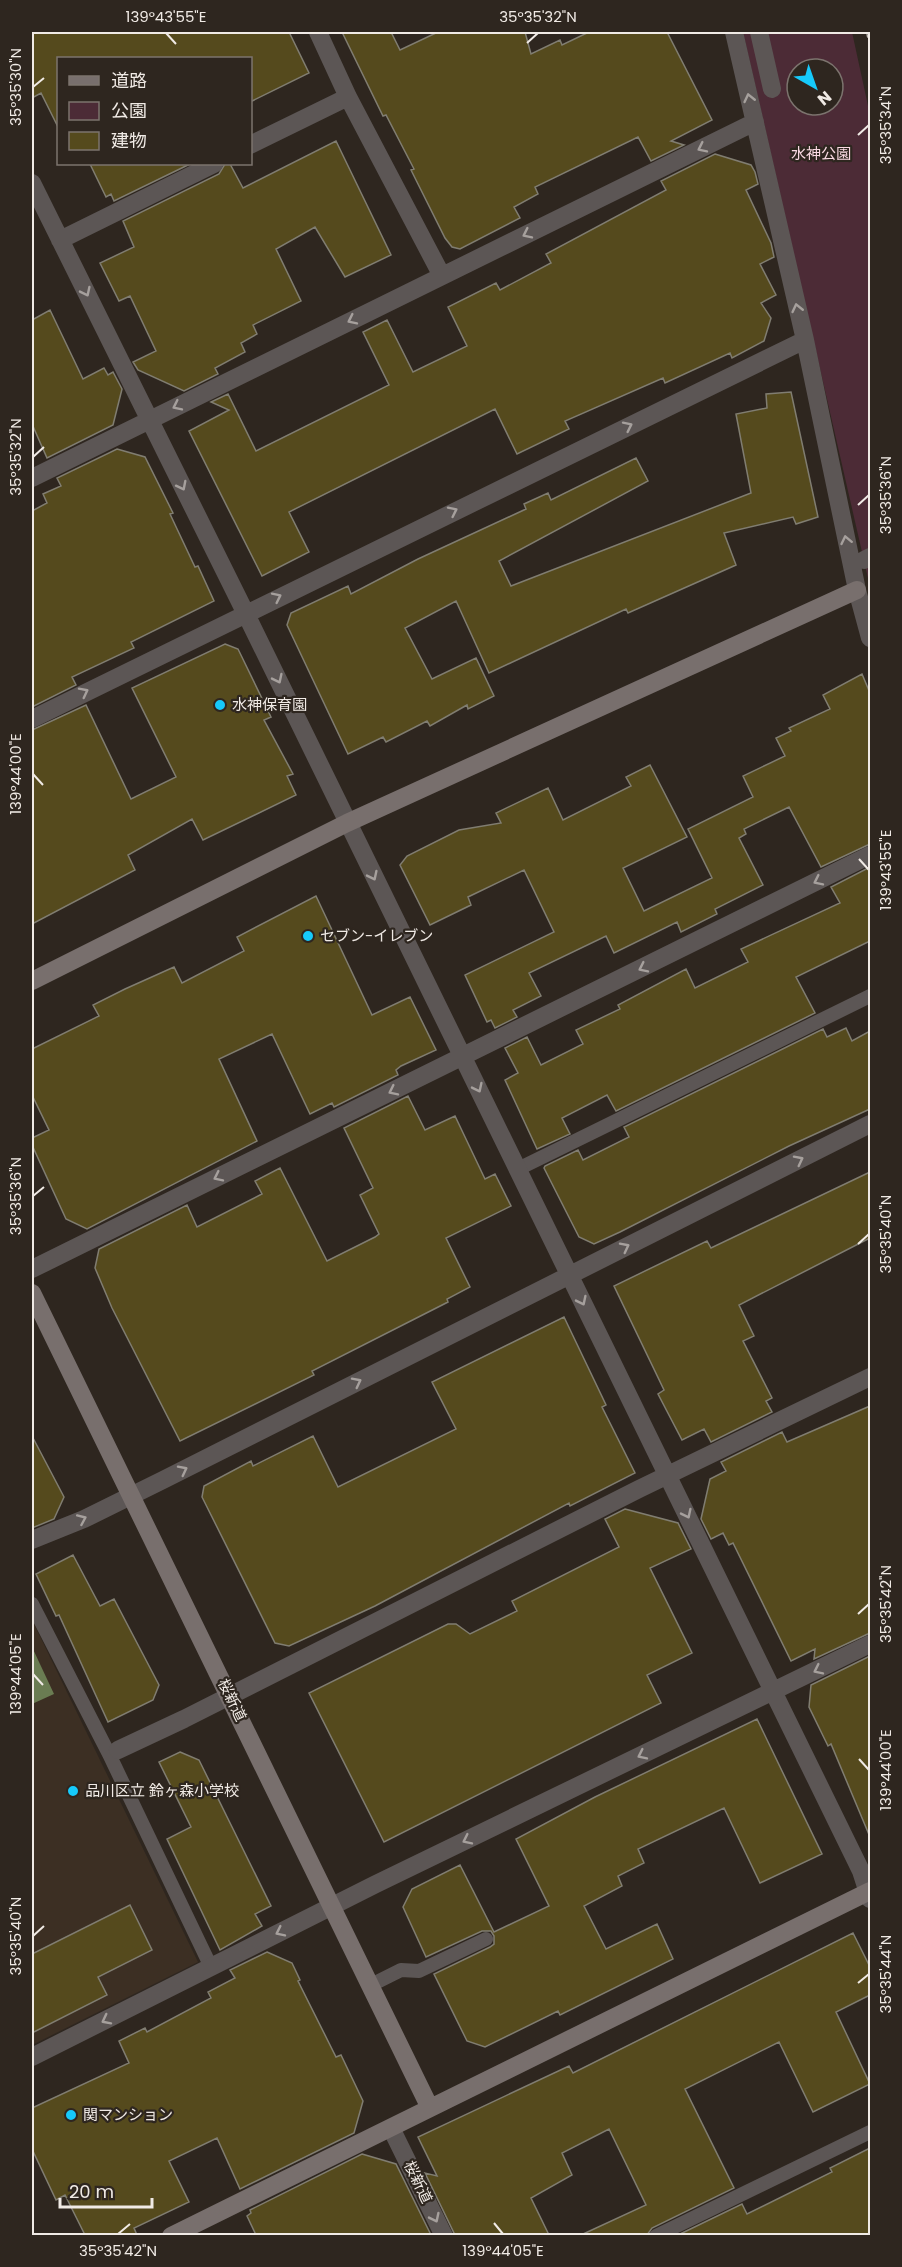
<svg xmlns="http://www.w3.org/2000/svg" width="902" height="2267" font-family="Poppins,'Noto Sans JP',sans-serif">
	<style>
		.built { fill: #3c2f23 }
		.green { fill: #4c2b36; fill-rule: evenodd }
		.water { fill: #6a7c52 }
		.building { fill: #554a1d; stroke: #807d71; stroke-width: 1.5 }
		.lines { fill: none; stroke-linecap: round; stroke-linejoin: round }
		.lane { stroke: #5c5655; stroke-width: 14 }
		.street { stroke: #5c5655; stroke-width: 18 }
		.secondary { stroke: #786f6d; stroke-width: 18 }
		.rail-casing { stroke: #c4bdb8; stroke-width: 7 }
		.rail { stroke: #2e261f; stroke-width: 4.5; stroke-dasharray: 14; stroke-linecap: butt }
		.oneway { stroke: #a6a09d }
		.ticks { fill: none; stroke: #f0eae5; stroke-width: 2 }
		.poi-dot { fill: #16cafb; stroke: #2e261f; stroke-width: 2 }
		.labels { text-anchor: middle; stroke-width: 4.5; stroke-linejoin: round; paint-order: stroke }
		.park-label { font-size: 15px; fill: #f9d9e2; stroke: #2e261f }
		.poi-label { font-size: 15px; fill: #f0eae5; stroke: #2e261f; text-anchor: start }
		.street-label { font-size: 15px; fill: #f0eae5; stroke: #2e261f }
		.neatline { fill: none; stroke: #f0eae5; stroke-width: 2 }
		.ticks-label { font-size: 15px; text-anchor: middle; fill: #f0eae5 }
	</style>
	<rect width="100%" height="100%" fill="#2e261f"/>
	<path class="built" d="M32,1620L198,1962L32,2045Z"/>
	<path class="green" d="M743,32H852L870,115V587ZM797,69H833V105H797Z"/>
	<path class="water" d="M32,1647L54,1694L32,1704Z"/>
	<path class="building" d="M32,32H289L309,73L250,102V58H58V127L41,93L32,98Z
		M342,32H391L400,50L438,32H525L531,54L560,40L562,45L589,32H667L712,120L671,141L684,145L651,161L638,137L535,187L538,194L514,207L520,218L460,249L452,247L445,238L411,170L414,169L386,115L383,116Z
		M336,141L391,255L345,277L315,227L276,249L301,301L253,325L257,334L241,343L245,352L215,368L218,374L184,391L138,370L133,362L156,351L130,296L119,301L100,263L134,247L123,221L219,174L225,164H230L243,188Z
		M715,154L751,165L755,172L758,184L746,190L771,243L774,257L760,264L776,295L761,303L771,318L764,341L732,358L730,353L665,383L663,378L565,421L569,429L517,454L495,409L289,512L309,552L262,576L189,431L229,410L211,402L228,394L256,451L389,385L363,332L387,320L413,372L467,346L448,307L496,283L500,290L551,263L546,254L666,190L661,181Z
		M90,164H190L114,201L111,194L106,197Z
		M50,310L83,379L104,368L108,375L113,372L122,389L113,425L47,458L32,424V320Z
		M791,392L818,517L796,524L793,517L724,533L736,565L628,613L626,609L489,673L456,601L405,628L432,679L476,658L494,696L468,709L467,705L430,726L427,721L386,742L383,737L348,754L287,625L291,613L348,586L351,594L418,559L526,509L524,504L548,493L551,500L636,458L648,481L499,561L511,586L751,493L736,414L767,408L766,394Z
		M117,449L145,457L173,513L170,514L195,567L198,566L214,601L131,642L134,648L72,677L76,685L32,707V511L47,503L43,494L61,486L57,478Z
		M225,644L238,649L271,717L264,720L293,774L287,776L296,795L203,840L192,819L128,855L135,870L32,924V730L86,705L131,799L176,777L132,688Z
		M862,674L870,693V844L821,867L789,807L744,829L746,834L739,838L763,885L715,909L717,914L681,932L677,922L614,953L606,936L529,973L541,996L513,1010L517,1017L495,1028L491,1020L487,1022L465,975L554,932L524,870L468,897L471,905L430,925L400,865L407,856L459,830L501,823L496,813L548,788L563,820L631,786L626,777L650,765L687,837L623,868L644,911L712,878L688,829L753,797L743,776L785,756L776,738L791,731L789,728L830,709L823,695Z
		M870,867V941L796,977L815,1013L616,1111L607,1095L562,1118L570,1134L537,1149L505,1080L518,1073L505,1048L527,1037L541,1065L583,1044L576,1030L620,1009L618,1005L686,969L695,988L748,962L741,949L840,903L831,887Z
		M316,896L372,1015L410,997L436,1050L401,1066L396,1070L398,1075L334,1107L332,1103L310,1114L272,1034L219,1059L257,1141L87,1229L66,1219L32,1145V1138L49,1130L32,1095V1049L99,1016L93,1005L125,989L174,967L182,983L244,951L237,937Z
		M846,1028L852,1041L870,1031V1109L789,1146L620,1232L594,1244L579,1237L544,1168L545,1166L578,1150L583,1160L629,1137L624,1127L823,1029L827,1037Z
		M408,1096L425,1130L455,1116L485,1179L495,1174L511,1206L446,1238L470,1287L447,1299L448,1302L312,1371L314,1375L180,1441L112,1308L95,1268L99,1249L187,1205L197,1227L262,1194L255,1181L280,1168L327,1261L375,1237L379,1234L360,1195L373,1188L344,1128Z
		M870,1172V1238L739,1305L754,1336L743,1341L772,1398L766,1401L772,1412L711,1442L704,1429L682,1440L658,1394L664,1390L614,1286L707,1241L711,1248Z
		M564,1317L606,1405L602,1407L635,1473L570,1506L569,1503L375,1606L289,1646L275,1643L202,1497L204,1486L251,1461L253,1466L313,1436L338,1487L456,1429L432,1382Z
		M870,1406V1633L814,1659L815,1649L791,1661L733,1543L729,1545L723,1533L711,1539L701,1519L710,1479L726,1471L721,1462L782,1432L787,1442Z
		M32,1436L64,1497L54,1519L32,1528Z
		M625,1509L678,1523L691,1549L650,1568L692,1653L647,1675L661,1703L384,1842L309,1693L448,1624H456L470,1634L517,1611L512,1601L619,1547L605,1519Z
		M73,1555L100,1606L114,1599L159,1685L153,1700L108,1722L59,1615L56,1616L36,1574Z
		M870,1656V1837L831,1744L828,1746L809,1707L811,1685Z
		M757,1719L822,1854L760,1883L724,1808L638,1849L644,1863L618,1876L622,1886L584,1906L606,1949L657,1924L673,1959L560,2015L558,2011L485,2047L467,2041L434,1974L490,1947L494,1944V1936L491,1931H482L426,1957L403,1907L412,1889L460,1865L494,1932L549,1906L516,1839L595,1797Z
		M180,1752L199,1760L271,1906L255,1914L262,1926L220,1950L167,1839L191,1827L159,1762Z
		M130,1905L152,1950L98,1977L107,1995L32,2033V1954Z
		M853,1933L870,1967V1995L836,2012L870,2084L813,2112L779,2042L685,2089L734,2188L652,2228L647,2235H581L646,2205L609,2129L562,2153L572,2175L531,2198L549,2235H455L425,2173L437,2176L418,2137L569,2066L573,2073Z
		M267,1952L292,1963L300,1980L298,1981L336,2057L341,2055L363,2101L354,2133L240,2189L217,2138L169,2161L189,2202L134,2228L137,2235H85L65,2195L56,2200L32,2149V2108L129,2063L119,2041L145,2028L147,2032L211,1998L208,1992L235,1978L230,1970Z
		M870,2148V2235H678L742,2204L747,2214L832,2172L830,2168Z
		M362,2154L396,2164L431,2235H256L247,2216L251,2213L250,2210Z"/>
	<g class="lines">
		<path class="lane" d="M518,1169L870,996
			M32,1604L109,1754L211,1967
			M371,1985L401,1970L419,1971L486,1939
			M656,2236L870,2132"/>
		<path class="street" d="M318,32L348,97L442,276
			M734,32L805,340L857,590L870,638
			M759,32L772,89
			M250,145L348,97
			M32,183L245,612L861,1871L870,1899
			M60,240L214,164
			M32,478L755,122
			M864,560L870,557
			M32,719L805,340
			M32,1269L870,855
			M32,1540L84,1519L163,1480L870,1124
			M118,1750L184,1719L639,1489L870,1377
			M32,2057L376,1884L870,1644
			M391,2128L444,2236"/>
		<path class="secondary" d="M32,981L347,823L857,590
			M32,1293L430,2108
			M171,2236L870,1891"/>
		<defs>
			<path id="rail" d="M870,32V35"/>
		</defs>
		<use href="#rail" class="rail-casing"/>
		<use href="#rail" class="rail"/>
	</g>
	<defs><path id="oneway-chevron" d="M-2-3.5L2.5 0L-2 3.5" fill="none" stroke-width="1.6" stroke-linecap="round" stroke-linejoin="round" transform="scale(1.5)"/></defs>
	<g class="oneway">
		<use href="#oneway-chevron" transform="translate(749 98) rotate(-103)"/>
		<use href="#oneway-chevron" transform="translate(702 148) rotate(154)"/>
		<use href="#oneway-chevron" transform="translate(527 234) rotate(154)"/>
		<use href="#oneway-chevron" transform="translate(86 292) rotate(64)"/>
		<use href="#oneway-chevron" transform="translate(797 308) rotate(-103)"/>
		<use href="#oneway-chevron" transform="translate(352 320) rotate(154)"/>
		<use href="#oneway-chevron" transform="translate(177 406) rotate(154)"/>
		<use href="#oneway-chevron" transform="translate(628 426) rotate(-26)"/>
		<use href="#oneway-chevron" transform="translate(182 486) rotate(63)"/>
		<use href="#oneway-chevron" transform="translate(453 511) rotate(-26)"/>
		<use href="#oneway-chevron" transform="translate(846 540) rotate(-102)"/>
		<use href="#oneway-chevron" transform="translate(277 597) rotate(-26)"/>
		<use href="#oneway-chevron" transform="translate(278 679) rotate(64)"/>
		<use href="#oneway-chevron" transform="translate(84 692) rotate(-27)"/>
		<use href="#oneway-chevron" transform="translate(373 876) rotate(64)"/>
		<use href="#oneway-chevron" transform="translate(818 881) rotate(154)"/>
		<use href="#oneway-chevron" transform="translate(643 968) rotate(154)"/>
		<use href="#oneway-chevron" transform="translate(478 1088) rotate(64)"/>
		<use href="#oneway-chevron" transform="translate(393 1091) rotate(154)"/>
		<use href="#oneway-chevron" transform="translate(799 1160) rotate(-27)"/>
		<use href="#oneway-chevron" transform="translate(218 1177) rotate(154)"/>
		<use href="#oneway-chevron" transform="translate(625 1247) rotate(-27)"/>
		<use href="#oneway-chevron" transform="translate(582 1301) rotate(64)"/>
		<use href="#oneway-chevron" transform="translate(357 1382) rotate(-27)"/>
		<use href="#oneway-chevron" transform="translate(183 1470) rotate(-27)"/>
		<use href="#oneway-chevron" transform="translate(687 1514) rotate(64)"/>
		<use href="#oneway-chevron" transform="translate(82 1519) rotate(-24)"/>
		<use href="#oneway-chevron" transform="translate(818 1670) rotate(154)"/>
		<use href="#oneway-chevron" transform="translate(642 1755) rotate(154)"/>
		<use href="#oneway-chevron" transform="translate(467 1840) rotate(154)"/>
		<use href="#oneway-chevron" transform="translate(280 1932) rotate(154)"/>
		<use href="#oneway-chevron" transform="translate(106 2020) rotate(153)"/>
		<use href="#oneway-chevron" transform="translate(435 2218) rotate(64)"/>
	</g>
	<path class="ticks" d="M166,33L176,44M527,43L538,33M33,87L44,78M858,135L869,125M33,457L44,447M858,505L869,495M33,774L43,785M859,859L869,870M33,1196L44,1187M858,1244L869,1234M858,1614L869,1604M33,1674L43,1685M859,1759L869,1770M33,1936L44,1926M858,1983L869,1974M494,2223L503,2234M118,2234L130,2224"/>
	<g class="poi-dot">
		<circle cx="220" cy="705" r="6"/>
		<circle cx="308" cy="936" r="6"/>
		<circle cx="73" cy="1791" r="6"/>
		<circle cx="71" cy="2115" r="6"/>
	</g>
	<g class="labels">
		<g class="park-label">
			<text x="821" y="159">水神公園</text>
		</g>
		<g class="poi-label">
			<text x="232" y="710">水神保育園</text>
			<text x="320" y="941">セブン-イレブン</text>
			<text x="85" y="1796">品川区立 鈴ヶ森小学校</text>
			<text x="83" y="2120">関マンション</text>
		</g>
		<g class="street-label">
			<text transform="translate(232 1700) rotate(64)" y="5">桜新道</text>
			<text transform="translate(418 2182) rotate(64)" y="5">桜新道</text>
		</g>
	</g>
	<rect width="902" height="2267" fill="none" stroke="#2e261f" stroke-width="66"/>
	<rect x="57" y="57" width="195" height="108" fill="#2e261f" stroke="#7c746e" stroke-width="1.5"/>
	<rect x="69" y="76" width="30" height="9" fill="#786f6d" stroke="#7c746e" stroke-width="1.5"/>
	<text x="111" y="87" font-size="18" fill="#f0eae5">道路</text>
	<rect x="69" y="102" width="30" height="18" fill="#4c2b36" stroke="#7c746e" stroke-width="1.5"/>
	<text x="111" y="117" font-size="18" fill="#f0eae5">公園</text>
	<rect x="69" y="132" width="30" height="18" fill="#554a1d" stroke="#7c746e" stroke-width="1.5"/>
	<text x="111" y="147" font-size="18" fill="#f0eae5">建物</text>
	<g transform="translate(815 87) rotate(140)"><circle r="28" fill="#2e261f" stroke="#7c746e" stroke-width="1.5"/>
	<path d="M0-4.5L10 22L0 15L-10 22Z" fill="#16cafb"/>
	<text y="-9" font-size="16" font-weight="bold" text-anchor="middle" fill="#f0eae5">N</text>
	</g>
	<path d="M60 2198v9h92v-9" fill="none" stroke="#f0eae5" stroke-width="3"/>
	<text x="69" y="2198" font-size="18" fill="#f0eae5" stroke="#2e261f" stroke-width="4.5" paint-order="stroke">20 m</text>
	<rect x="33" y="33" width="836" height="2201" class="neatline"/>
	<g class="ticks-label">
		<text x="166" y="22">139°43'55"E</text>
		<text x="538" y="22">35°35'32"N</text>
		<text transform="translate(16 87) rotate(-90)" y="5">35°35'30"N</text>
		<text transform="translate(886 125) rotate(-90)" y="5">35°35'34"N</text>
		<text transform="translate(16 457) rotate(-90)" y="5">35°35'32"N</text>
		<text transform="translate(886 495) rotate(-90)" y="5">35°35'36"N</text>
		<text transform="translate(16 774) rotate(-90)" y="5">139°44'00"E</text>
		<text transform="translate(886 870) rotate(-90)" y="5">139°43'55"E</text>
		<text transform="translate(16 1196) rotate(-90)" y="5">35°35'36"N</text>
		<text transform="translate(886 1234) rotate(-90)" y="5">35°35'40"N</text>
		<text transform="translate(886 1604) rotate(-90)" y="5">35°35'42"N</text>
		<text transform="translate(16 1674) rotate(-90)" y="5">139°44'05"E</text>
		<text transform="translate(886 1770) rotate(-90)" y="5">139°44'00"E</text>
		<text transform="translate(16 1936) rotate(-90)" y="5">35°35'40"N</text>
		<text transform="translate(886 1974) rotate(-90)" y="5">35°35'44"N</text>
		<text x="118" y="2256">35°35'42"N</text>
		<text x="503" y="2256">139°44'05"E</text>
	</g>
</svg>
